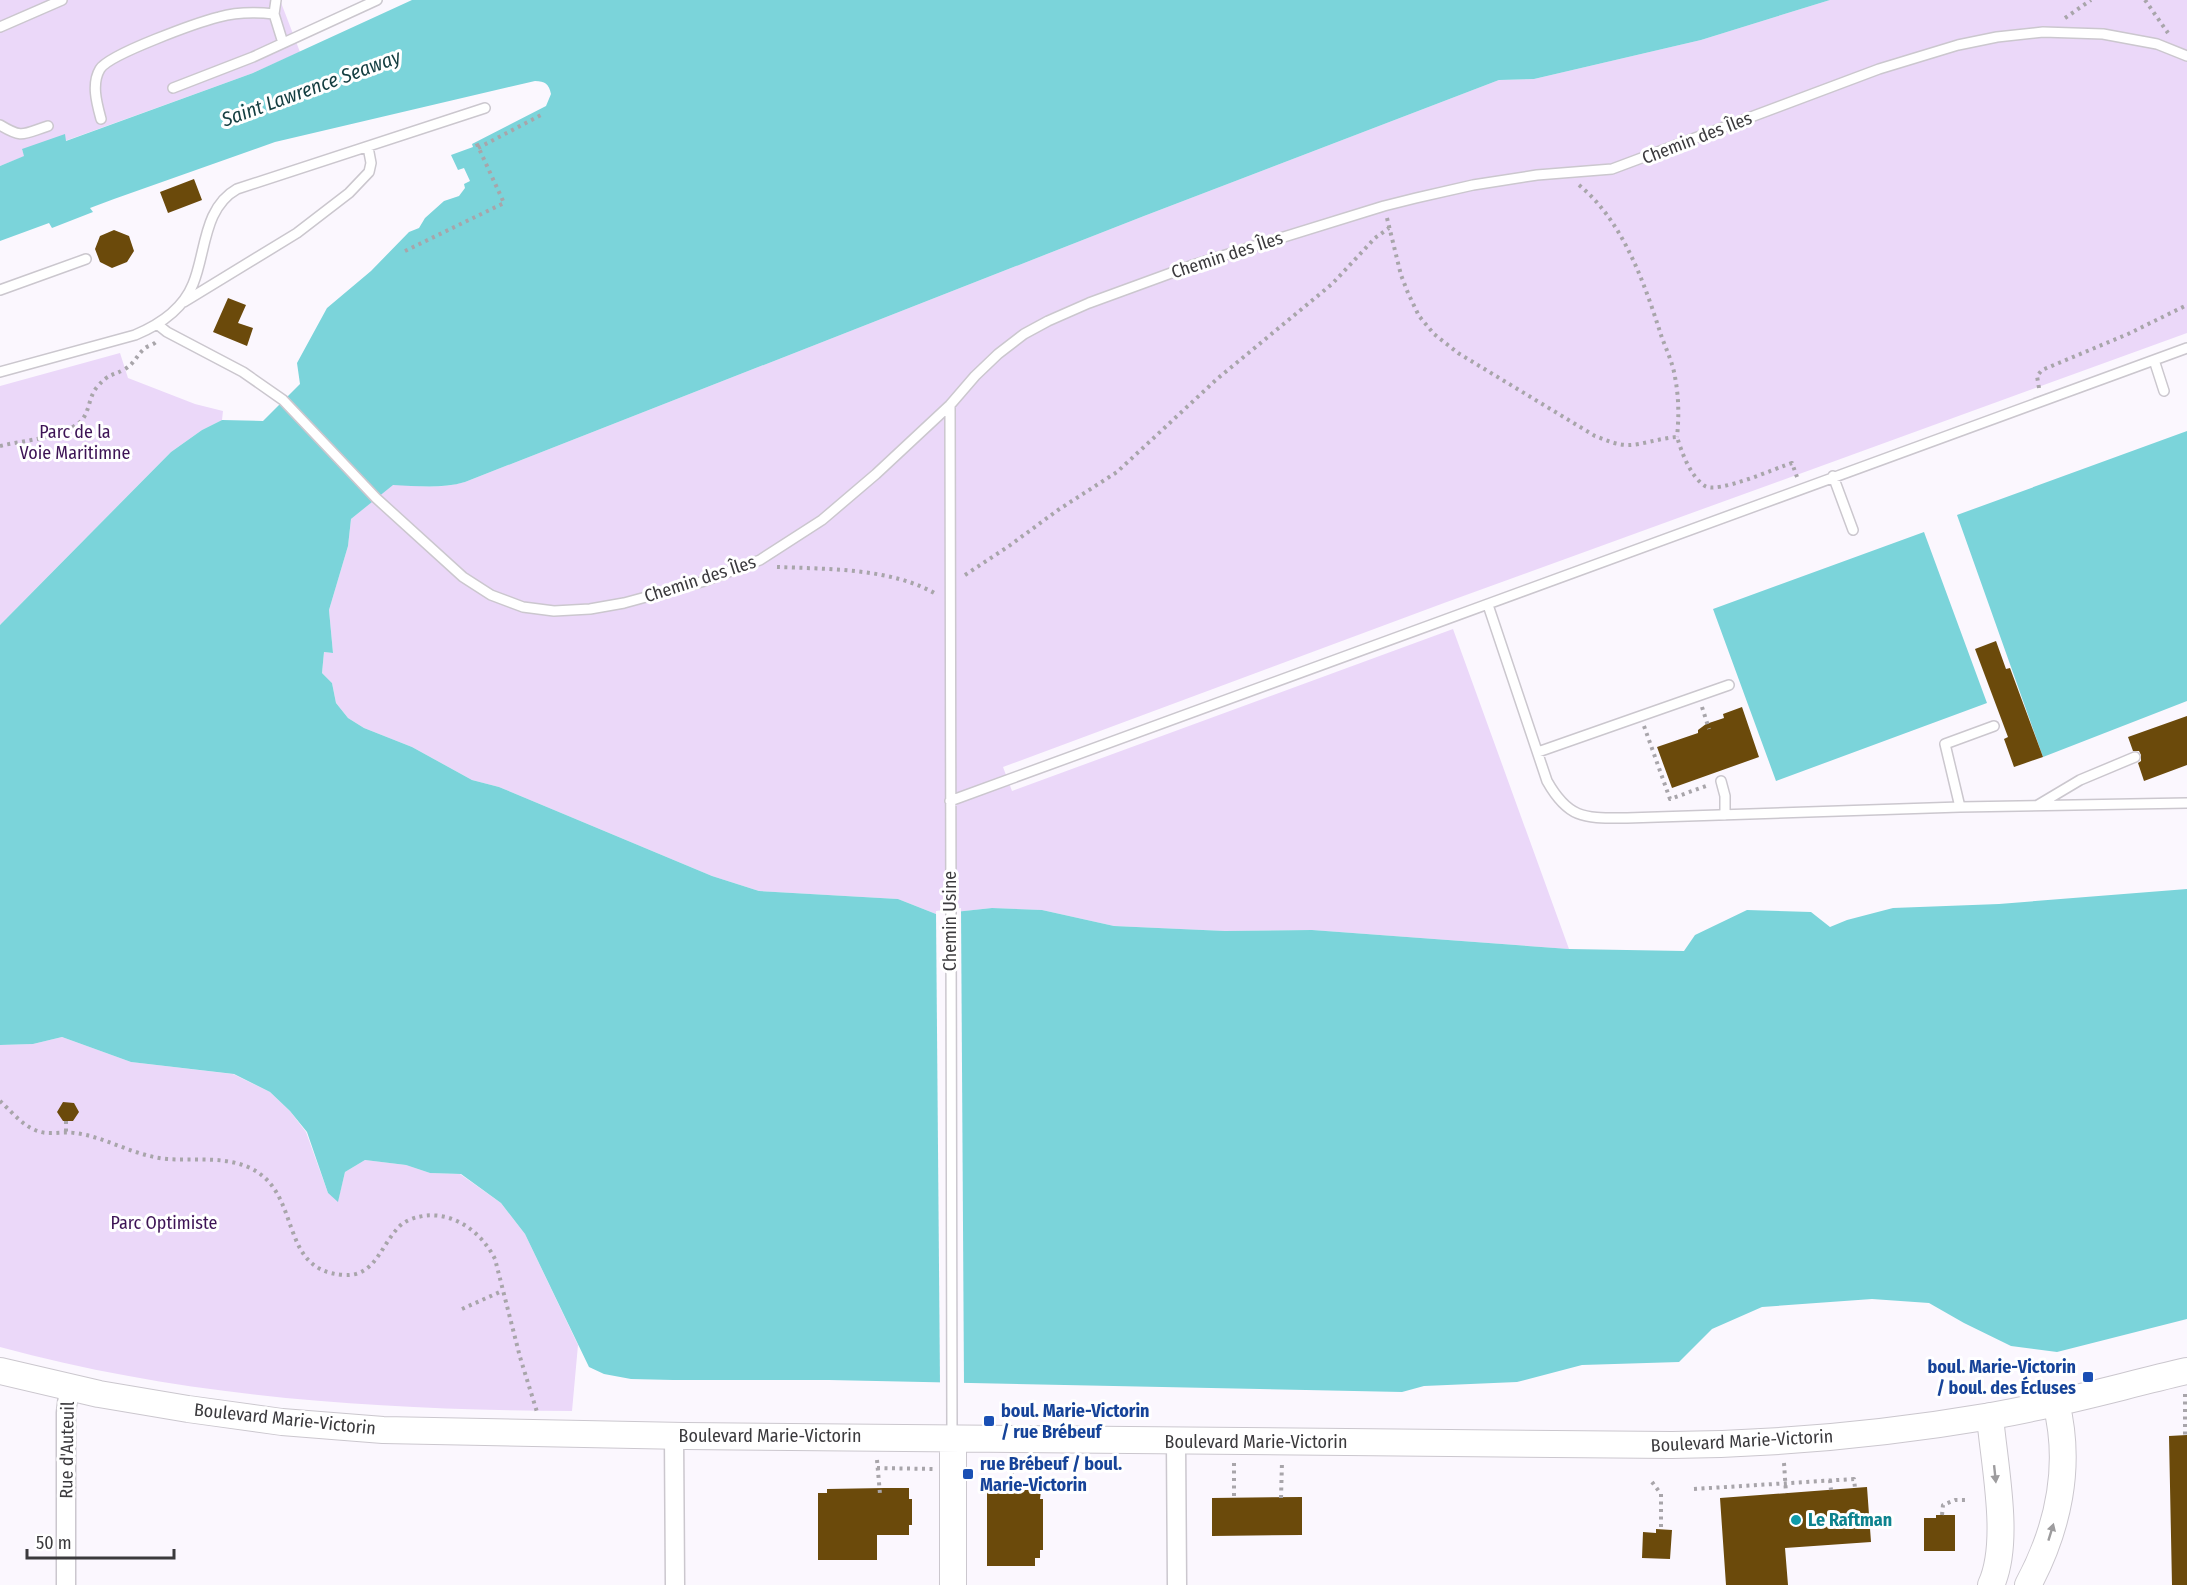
<svg xmlns="http://www.w3.org/2000/svg" width="2187" height="1585" font-family="'Fira Sans Condensed',sans-serif">
	<style>
		.green { fill: #ebd8f9 }
		.water { fill: #7bd4da }
		.pier { fill: #fbf7fe }
		.building { fill: #6b4a0b }
		.lines { fill: none; stroke-linecap: round; stroke-linejoin: round }
		.lane-casing { stroke: #cbc7ce; stroke-width: 12 }
		.street-casing { stroke: #cbc7ce; stroke-width: 21 }
		.secondary-casing { stroke: #cbc7ce; stroke-width: 28 }
		.path { stroke: #a8a5aa; stroke-width: 4; stroke-dasharray: 3 4.5; stroke-linecap: butt }
		.lane { stroke: #fff; stroke-width: 9 }
		.street { stroke: #fff; stroke-width: 18 }
		.secondary { stroke: #fff; stroke-width: 26 }
		.oneway { fill: #9d9c9e }
		.transit-dot { fill: #1a4fb4; stroke: #fff; stroke-width: 2 }
		.culture-dot { fill: #0f9aa8; stroke: #fff; stroke-width: 2 }
		.labels { text-anchor: middle; stroke-width: 6; stroke-linejoin: round; paint-order: stroke }
		.street-label { font-size: 18px; fill: #3b3a3d; stroke: #fff }
		.park-label { font-size: 18px; fill: #3d1355; stroke: #fff }
		.transit-label { font-size: 18px; font-weight: bold; fill: #164399; stroke: #fff; text-anchor: start }
		.culture-label { font-size: 18px; font-weight: bold; fill: #0d838f; stroke: #fff; text-anchor: start }
		.water-label { font-size: 20px; font-style: italic; fill: #143e41; stroke: #fff }
	</style>
	<rect width="100%" height="100%" fill="#fbf7fe"/>
	<path class="green" d="M0,0H280L300,52L253,73L65,141V135L22,150L25,156L0,166Z
		M1830,0H2187V333L1444,603L1003,767L1012,791L1453,629L1569,949L1312,930L1225,931L1114,926L1042,910L992,908L936,914L898,899L759,891L712,876L499,787L472,780L412,747L364,728L348,718L336,703L332,683L322,673L324,652L333,653L329,610L348,546L351,519L393,484C417,486 442,489 465,482L1144,216L1499,80L1534,79L1701,40Z
		M120,353L128,378L195,404L223,411L222,420L202,430L171,452L0,625V386Z
		M62,1037L131,1062L233,1074L270,1092L290,1111L306,1132L328,1193L338,1201L345,1172L365,1160L406,1165L430,1173L460,1174L501,1203L525,1234L578,1345L572,1411C380,1410 187,1398 0,1347V1045L33,1044Z"/>
	<path class="water" d="M412,0H1830L1701,40L1534,79L1499,80L1144,216L465,482C442,489 417,486 393,485L351,519L348,546L329,610L333,653L324,652L322,673L332,683L336,703L348,718L364,728L412,747L472,780L499,787L712,876L759,891L898,899L936,914L992,908L1042,910L1114,926L1225,931L1312,930L1569,949L1684,951L1695,935L1747,910L1811,912L1830,927L1847,920L1893,908L1999,904L2187,889V1319L2057,1352L2011,1346L1964,1323L1929,1303L1872,1299L1762,1307L1712,1329L1679,1362L1582,1365L1517,1382L1424,1386L1402,1392L829,1380H673L631,1379L604,1374L589,1367L525,1234L501,1203L461,1174L430,1173L406,1165L365,1160L345,1172L338,1202L328,1193L307,1132L290,1111L270,1092L234,1074L131,1062L62,1037L33,1044L0,1045V625L171,452L202,430L222,420L263,421L300,384L297,363L327,308L371,271L409,232L419,228L425,218L444,201L459,196L465,188L464,184L470,181L464,168L458,170L451,155L473,147L472,144L546,106L551,94C549,84 545,81 535,81L275,142L114,199L90,208L93,212L52,228L49,223L0,241V166L24,156L22,149L65,134L66,141L253,73Z
		M2187,431V701L2043,757L1957,515Z
		M1924,532L1987,703L1776,781L1713,609Z"/>
	<path class="pier" d="M961,908L964,1385H940L936,911Z"/>
	<path class="building" d="M194,179L202,200L168,213L160,192Z
		M114,230L129,236L134,251L127,262L112,268L100,262L95,249L100,236Z
		M228,298L246,305L238,323L253,328L247,346L213,332Z
		M1996,641L2006,669L2010,668L2043,757L2014,767L2004,739L2008,737L1975,649Z
		M1742,707L1759,757L1672,788L1657,747L1698,733V730L1706,724L1724,718L1723,714Z
		M2187,716V765L2144,781L2138,763L2141,761V755L2139,751H2133L2128,737Z
		M63,1102L74,1103L79,1112L73,1121H63L57,1112Z
		M2187,1435V1585H2172L2169,1436Z
		M1867,1487L1871,1542L1785,1548L1788,1585H1726L1720,1498Z
		M884,1488H909V1499H912V1525H909V1535H877V1560H818V1493H827V1489Z
		M987,1490H1041L1040,1499H1043V1550H1040V1558H1035V1566H987Z
		M1302,1497V1535L1212,1536V1498Z
		M1936,1515H1955V1551H1924V1518H1936Z
		M1656,1529L1672,1530L1670,1559L1642,1558L1643,1532L1656,1533Z"/>
	<g class="lines">
		<defs>
			<path id="lane" d="M276,0L274,14L283,43
				M0,27L62,0
				M173,88L253,57L377,0
				M101,119C97,104 91,84 100,69C109,54 199,22 219,17C237,12 255,12 274,14
				M0,125C23,139 23,134 48,126
				M0,290L86,259
				M184,302L297,233L349,193L369,172L371,163L368,147
				M157,324L167,332L243,372L283,400L376,498L463,577L491,595L523,607L554,611L590,609L624,603L705,581L760,560L822,520L876,474L950,405L975,376L998,354L1024,334L1048,321L1089,303L1193,265L1384,206L1416,198L1473,185L1537,175L1612,169L1879,69L1958,45L1997,37L2043,32L2103,34L2157,44L2187,56
				M2154,360L2164,391
				M0,372L135,335C159,325 183,309 193,284C206,253 203,208 237,189L485,108
				M950,405L952,1435
				M1833,476L1853,530
				M1488,605L1547,781C1569,820 1585,818 1627,818L1960,807L2187,803
				M1538,752L1729,685
				M1721,781L1725,796V815
				M950,801L2187,348
				M2038,805L2080,780L2135,757
				M1960,807L1945,744L1994,726"/>
			<path id="street" d="M674,1435L675,1585
				M1176,1441L1177,1585
				M66,1585V1413L69,1387"/>
			<path id="secondary" d="M0,1371L99,1394L188,1409L282,1422L383,1430L685,1436L1672,1445C1779,1444 1885,1434 1991,1416C2057,1405 2122,1386 2187,1371
				M1990,1416C1994,1465 2011,1541 1991,1585
				M953,1438V1585
				M2028,1585C2058,1529 2072,1466 2056,1403"/>
		</defs>
		<use href="#lane" class="lane-casing"/>
		<use href="#street" class="street-casing"/>
		<use href="#secondary" class="secondary-casing"/>
		<path class="path" d="M2145,0L2168,33
			M2065,18L2091,0
			M478,148L543,114
			M1579,185C1624,222 1645,285 1662,338C1667,351 1673,364 1675,377C1679,398 1679,417 1677,437
			M1387,218L1401,275L1408,293L1419,316L1434,334L1458,353L1595,436C1606,440 1616,445 1628,445C1642,445 1660,438 1677,437C1682,453 1690,476 1705,486C1718,494 1776,468 1792,463L1797,477
			M405,251L504,203L476,142
			M2039,388L2037,376L2042,370L2128,334L2187,305
			M0,446C25,440 54,439 76,425C91,416 87,397 98,386C109,373 113,376 125,369C134,364 137,355 144,349C147,346 153,345 156,342
			M777,567C827,569 892,568 936,594
			M965,575L1009,546L1058,510L1117,472L1217,379L1332,284L1375,238L1389,228
			M1702,707L1709,729
			M1644,726L1670,799L1709,785
			M0,1101C11,1111 21,1124 35,1130C48,1136 61,1131 75,1133C106,1137 134,1156 167,1159C194,1161 222,1156 248,1167C304,1191 276,1271 344,1275C377,1277 381,1242 402,1224C406,1221 413,1218 418,1217C451,1209 481,1231 495,1259L520,1357L537,1412
			M66,1121V1133
			M462,1309L502,1291
			M2185,1394V1435
			M877,1460L880,1494
			M1234,1463V1498
			M1784,1463L1786,1493
			M877,1468L933,1469
			M1830,1480L1831,1490
			M1012,1481V1461
			M1652,1482L1661,1494V1530
			M1694,1489L1854,1479L1855,1488
			M1281,1498L1282,1462
			M1942,1515L1943,1505L1955,1500H1965"/>
		<use href="#lane" class="lane"/>
		<use href="#street" class="street"/>
		<use href="#secondary" class="secondary"/>
	</g>
	<defs><path id="oneway-solid" d="M-6-.8H1V-3.2L6.5 0L1 3.2V.8H-6Z" transform="scale(1.5)"/></defs>
	<g class="oneway">
		<use href="#oneway-solid" transform="translate(1995 1474) rotate(84)"/>
		<use href="#oneway-solid" transform="translate(2051 1532) rotate(-73)"/>
	</g>
	<g class="transit-dot">
		<rect x="2082" y="1371" width="12" height="12" rx="3"/>
		<rect x="983" y="1415" width="12" height="12" rx="3"/>
		<rect x="962" y="1468" width="12" height="12" rx="3"/>
	</g>
	<circle class="culture-dot" cx="1796" cy="1520" r="6"/>
	<g class="labels">
		<g class="street-label">
			<text transform="translate(1697 138) rotate(-21)" y="6">Chemin des Îles</text>
			<text transform="translate(1227 255) rotate(-18)" y="6">Chemin des Îles</text>
			<text transform="translate(700 579) rotate(-18)" y="6">Chemin des Îles</text>
			<text transform="translate(950 921) rotate(-90)" y="6">Chemin Usine</text>
			<text transform="translate(285 1419) rotate(6)" y="6">Boulevard Marie-Victorin</text>
			<text x="770" y="1442">Boulevard Marie-Victorin</text>
			<text transform="translate(1742 1441) rotate(-3)" y="6">Boulevard Marie-Victorin</text>
			<text x="1256" y="1448">Boulevard Marie-Victorin</text>
			<text transform="translate(67 1450) rotate(-89)" y="6">Rue d'Auteuil</text>
		</g>
		<g class="park-label">
			<text x="75" y="438">Parc de la<tspan x="75" dy="21">Voie Maritimne</tspan></text>
			<text x="164" y="1229">Parc Optimiste</text>
		</g>
		<g class="transit-label">
			<text x="2076" y="1373" text-anchor="end">boul. Marie-Victorin<tspan x="2076" dy="21">/ boul. des Écluses</tspan></text>
			<text x="1001" y="1417">boul. Marie-Victorin<tspan x="1001" dy="21">/ rue Brébeuf</tspan></text>
			<text x="980" y="1470">rue Brébeuf / boul.<tspan x="980" dy="21">Marie-Victorin</tspan></text>
		</g>
		<g class="culture-label">
			<text x="1808" y="1526">Le Raftman</text>
		</g>
		<g class="water-label">
			<text transform="translate(311 88) rotate(-20)" y="7">Saint Lawrence Seaway</text>
		</g>
	</g>
	<path d="M27 1549v9h147v-9" fill="none" stroke="#3b3a3d" stroke-width="3"/>
	<text x="36" y="1549" font-size="18" fill="#3b3a3d" stroke="#ffffff" stroke-width="4.5" paint-order="stroke">50 m</text>
</svg>
